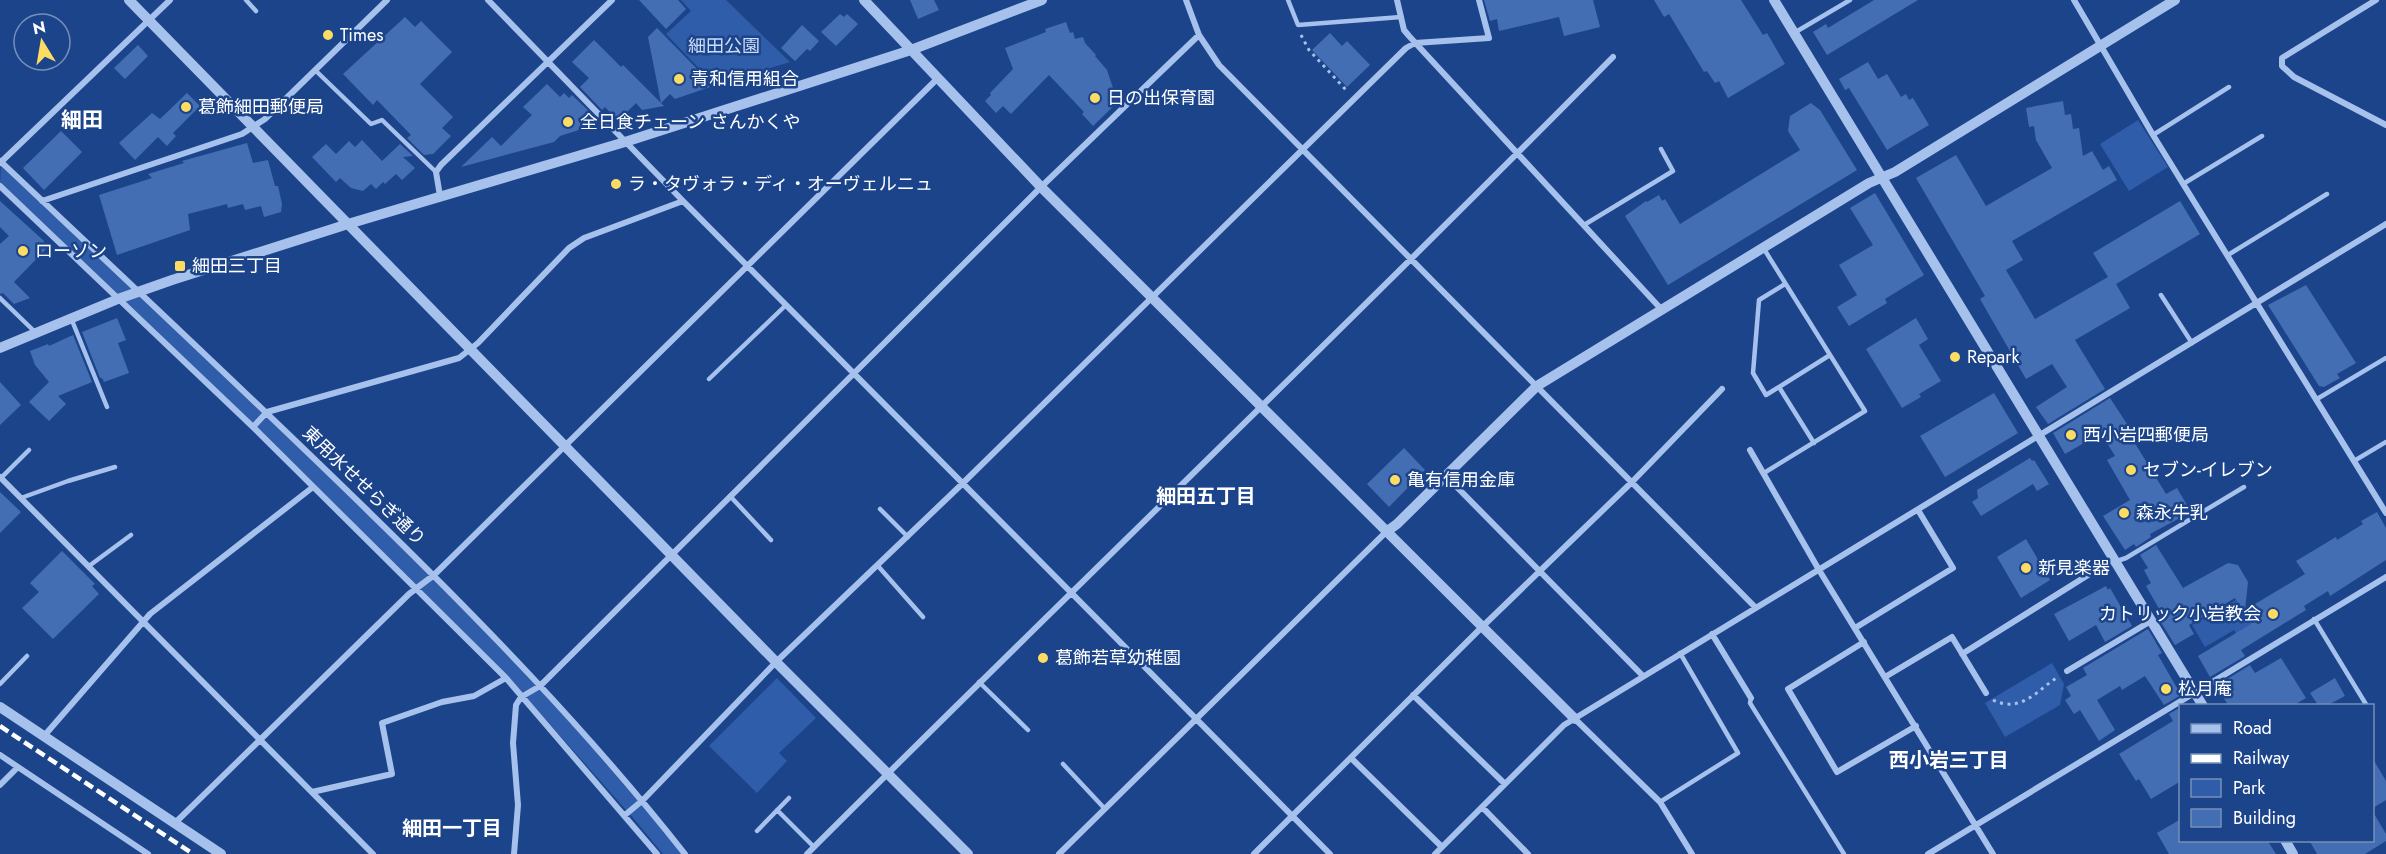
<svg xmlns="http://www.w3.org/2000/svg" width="2386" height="854" font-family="Jost,'Noto Sans JP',sans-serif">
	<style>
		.green { fill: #2f5da9 }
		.building { fill: #446eb3 }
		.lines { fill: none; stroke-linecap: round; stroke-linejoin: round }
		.path { stroke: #a7c1ed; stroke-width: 3; stroke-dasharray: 3 4.5; stroke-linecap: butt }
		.service { stroke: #a7c1ed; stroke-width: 4.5 }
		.minor { stroke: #a7c1ed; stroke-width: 6 }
		.tertiary { stroke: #a7c1ed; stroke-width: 10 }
		.rail { stroke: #fff; stroke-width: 4.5; stroke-dasharray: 10 4.5; stroke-linecap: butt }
		.poi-dot { fill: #fddc64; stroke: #1c448b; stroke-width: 2 }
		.labels { text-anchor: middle; stroke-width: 5; stroke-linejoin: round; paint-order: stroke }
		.poi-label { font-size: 18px; fill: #fff; stroke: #1c448b; text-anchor: start }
		.park-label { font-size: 18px; fill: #ccddf9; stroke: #1c448b }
		.street-label { font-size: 18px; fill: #fff; stroke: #1c448b }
		.neighbourhood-label { font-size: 20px; font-weight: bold; fill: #fff; stroke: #1c448b }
		.quarter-label { font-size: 21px; font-weight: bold; fill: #fff; stroke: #1c448b }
	</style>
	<rect width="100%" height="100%" fill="#1c448b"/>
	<path class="green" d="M681,0H726L790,62L715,85L666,34L691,11Z
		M2138,120L2168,167L2129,191L2100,144Z
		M1,166L136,291L120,296L0,184Z
		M139,293L265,412L252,424L121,300Z
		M267,414L431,575L416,587L255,426Z
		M434,578L536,686L522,692L420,589Z
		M2236,600L2254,629L2239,638L2234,630L2205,647L2192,625Z
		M2052,663L2064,684L2060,705L2005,737L1985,703Z
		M777,678L816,718L779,753L787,761L757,793L709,746Z
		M539,688L640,800L627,811L524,695Z
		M642,802L683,854H663L629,813Z"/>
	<path class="building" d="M639,0H678L686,9L666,29Z
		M910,0H934L939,10L918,19Z
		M1484,0H1593L1600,27L1564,36L1559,17L1499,31L1497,19L1490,21Z
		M1654,0H1741L1763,35L1767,33L1785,64L1728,98L1719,81L1715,83L1707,71L1704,72L1669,14L1664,17Z
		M1874,0H1918L1827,55L1813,32L1826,24L1828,28Z
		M840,14L844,17L847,14L858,24L836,46L821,32Z
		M405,17L415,27L421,21L452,52L420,84L453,117L442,128L451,136L433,154L424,155L407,138L411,135L377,100L373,105L343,74Z
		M1066,22L1070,33L1073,32L1075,39L1083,37L1085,43L1096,55L1095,56L1107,70L1114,91L1121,99L1093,126L1082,114L1084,112L1049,75L1011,114L1003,106L996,113L985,101L991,95L990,93L1013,69L1005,48L1046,32L1045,29Z
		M802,25L819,41L810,51L807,49L795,61L781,48Z
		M657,28L702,74L699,76L710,87L675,99L670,94L661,103L664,106L642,110L636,103L618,121L605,107L602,110L580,87L589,78L572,62L594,40L621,67L623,65L661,103L648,37Z
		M1330,33L1342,46L1347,41L1370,65L1347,87L1312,50Z
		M138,45L148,56L125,79L114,68Z
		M1868,62L1878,79L1887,74L1901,97L1906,94L1909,100L1913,98L1929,125L1887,150L1849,88L1845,90L1839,79Z
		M547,84L560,97L564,93L569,98L572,95L595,117L582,129L560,136L554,142L461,167L492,137L501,146L532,115L523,107Z
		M187,93L200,106L173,133L176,136L167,146L158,137L135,160L119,143L152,113L160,119Z
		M2063,101L2065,115L2071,114L2073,129L2079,128L2083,156L2092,151L2103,170L2109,166L2117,180L2012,241L2023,260L2006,270L2035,319L2108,277L2093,253L2180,201L2200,234L2116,284L2130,308L2075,340L2105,389L2048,424L2036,407L2067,387L2052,364L2026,379L1980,299L1985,296L1916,178L1956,155L1986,206L2052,168L2036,140L2034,126L2029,127L2026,108Z
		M1811,103L1820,110L1857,170L1668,285L1625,216L1646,201L1647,202L1659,195L1662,201L1665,199L1680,224L1800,150L1788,131L1790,116Z
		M61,131L82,152L44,190L23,168Z
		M362,140L382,161L400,144L413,156L403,157L415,168L402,180L396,174L385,184L383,182L376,189L371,184L363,191L351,188L340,178L336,182L312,157L326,144L336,154L349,141L355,147Z
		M247,143L253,163L268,160L275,186H278L282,204L281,212L264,217L261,206L245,210L243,204L228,208L227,204L188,214L190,230L117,255L99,195L152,178L148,174L184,163L182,161Z
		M1875,193L1924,275L1885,299L1887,303L1849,326L1837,307L1857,295L1839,265L1873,245L1850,208Z
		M0,201L44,241L46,249L14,282L30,298L14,304L3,293L0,294V244L9,236L0,227Z
		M2306,285L2356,363L2337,374L2340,378L2324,387L2319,386L2268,305Z
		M117,318L126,340L118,343L129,373L104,382L102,378H100L82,332Z
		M1916,318L1928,339L1919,345L1941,381L1919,394L1921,397L1902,408L1866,349Z
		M73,335L92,382L58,396L66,404L49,421L29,402L49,382L35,365L30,351L48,344L49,346Z
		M0,382L21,405L0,425Z
		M1994,393L2018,433L1945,477L1920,436Z
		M2110,398L2133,433L2130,435L2166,494L2177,488L2191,512L2150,534L2151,537L2136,547L2134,544L2125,550L2103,516L2130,500L2107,460L2115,456L2101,433L2065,454L2053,433Z
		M1404,448L1425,470L1389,507L1367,484Z
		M2030,458L2032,461L2034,460L2049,484L2037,491L2033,484L1981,516L1972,502L1978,498L1977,490Z
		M0,492L21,512L0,533Z
		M2377,512L2386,528V560L2330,596L2328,591L2304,606L2306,610L2241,650L2245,656L2210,677L2198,656L2251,624L2235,598L2189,625L2194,634L2175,645L2160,621L2165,619L2146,586L2151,583L2144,570L2148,568L2140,555L2156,545L2183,588L2228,563L2238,565L2248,582L2245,610L2305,574L2296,561L2336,537L2337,540L2363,524L2361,521Z
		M2026,539L2050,580L2021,598L1997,557Z
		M62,551L95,584L92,586L99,594L53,639L22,608L39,592L30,583Z
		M2106,586L2108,590L2110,588L2132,626L2105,642L2096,625L2069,641L2054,614Z
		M2148,629L2162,653L2158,655L2181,695L2164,705L2145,676L2122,690L2120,686L2097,700L2115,730L2099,741L2080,710L2074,714L2065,700L2071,696L2066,687L2087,675L2083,668Z
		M2281,658L2306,698L2294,705H2228L2216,686L2250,665L2255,673Z
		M2335,678L2345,696L2328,705H2318L2310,693Z
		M2181,707V781L2151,799L2139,779L2136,781L2119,754L2173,721L2169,714Z
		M2373,759L2386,781V800L2373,808Z
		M2373,812L2386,834V841L2365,854H2317L2309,840H2373Z
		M2181,819V840H2267L2276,854H2169L2157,833Z"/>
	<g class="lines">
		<path class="path" d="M1301,35L1309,50L1346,90
			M1993,700C2022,714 2038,689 2058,677"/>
		<path class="service" d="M246,0L256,11
			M1288,0L1298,25L1401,17
			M1794,33L1850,0
			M315,70L371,124L382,120L436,172
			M2153,135L2229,87
			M2183,184L2262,136
			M1584,225L1673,171L1661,149
			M1764,249L1865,411L1764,473
			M2228,255L2327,194
			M1785,284L1759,300L1753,373L1766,395L1779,387L1814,443
			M2161,295L2192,343
			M0,298L34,331
			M71,318L107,407
			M709,379L786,305
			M1779,387L1830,355
			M2317,399L2386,358
			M2354,461L2386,442
			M1,478L29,450
			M730,496L771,540
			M21,498L68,481L115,467
			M880,509L908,537
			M2117,561L2126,558L2244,487
			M89,566L131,535
			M878,566L923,617
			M2314,619L2367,706
			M979,682L1028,730
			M0,684L27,656
			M1751,698L1750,703L1844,854
			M1063,764L1105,809
			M1660,802L1738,753L1680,653
			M777,810L814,847
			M757,831L789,798"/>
		<path class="minor" d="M488,0L683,201L1330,854
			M1186,0L1199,35L1219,65L1755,607
			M1397,0L1404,30L1409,36L1662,310
			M2074,0L2153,135L2386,513
			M2376,0L2282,58V66L2294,77L2386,125
			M0,161C122,276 245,391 366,509C478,618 588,731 685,854
			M0,163L170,0
			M0,186L253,427L506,678L657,854
			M440,196L436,172L441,165L612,0
			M42,201L242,134L265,119L387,0
			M253,427L267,412L459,358L478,343L569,248L584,238L683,201
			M1750,450L1819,570L1993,854
			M1446,476L1643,676
			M0,477L373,854
			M1855,628L1953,568L1918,510
			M1712,634L1751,698
			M1864,642L1788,689L1837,772L1916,726
			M1962,654L2104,565L2114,562
			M2067,671L2151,621
			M1885,677L1952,637L1986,693
			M1413,695L1505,784
			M1575,719L1660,802L1692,854
			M44,736L150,614L313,487
			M0,755L148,854
			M1351,758L1442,847
			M0,785L18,767
			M312,792L392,774L382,723L442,702L474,696L506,678
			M1482,807L1528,854
			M625,815L643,800L776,662L962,484L1406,48L1415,43L1489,38L1479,0
			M175,823L409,594L434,575L938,78
			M514,854L518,805L513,743L516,705L521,697L540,686L1041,187L1199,35
			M807,854C1074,587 1348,326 1613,57
			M1059,854L1386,532
			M1254,854L1482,627L1633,481L1722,389
			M1435,854L1564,725L2386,224
			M1928,854L2386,577"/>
		<path class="tertiary" d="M129,0L776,662L968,854
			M864,0L1041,187L1575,719
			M1774,0L2203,706
			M0,348L118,299L172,280L348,224L625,142L911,50L1042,0
			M1386,532L1397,524L1537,386L1869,183L1895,172L2175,0
			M0,707L221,854
			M2285,840L2293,854"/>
		<path class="rail" d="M0,726L193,854"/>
	</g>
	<g class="poi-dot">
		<circle cx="328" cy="35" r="6"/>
		<circle cx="679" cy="79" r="6"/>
		<circle cx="1095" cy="98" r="6"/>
		<circle cx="186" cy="107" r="6"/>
		<circle cx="568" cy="122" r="6"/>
		<circle cx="616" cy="184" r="6"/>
		<circle cx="23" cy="251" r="6"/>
		<rect x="174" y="260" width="12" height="12" rx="3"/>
		<circle cx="1955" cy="357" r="6"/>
		<circle cx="2071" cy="435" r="6"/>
		<circle cx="2131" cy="470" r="6"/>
		<circle cx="1395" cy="480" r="6"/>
		<circle cx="2124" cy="513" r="6"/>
		<circle cx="2026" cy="568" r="6"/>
		<circle cx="2273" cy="614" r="6"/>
		<circle cx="1043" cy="658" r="6"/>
		<circle cx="2166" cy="689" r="6"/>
	</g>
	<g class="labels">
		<g class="poi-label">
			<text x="340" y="41">Times</text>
			<text x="691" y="85">青和信用組合</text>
			<text x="1107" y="104">日の出保育園</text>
			<text x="198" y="113">葛飾細田郵便局</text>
			<text x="580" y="128">全日食チェーン さんかくや</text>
			<text x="628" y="190">ラ・タヴォラ・ディ・オーヴェルニュ</text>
			<text x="35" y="257">ローソン</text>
			<text x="192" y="272">細田三丁目</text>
			<text x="1967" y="363">Repark</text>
			<text x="2083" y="441">西小岩四郵便局</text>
			<text x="2143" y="476">セブン-イレブン</text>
			<text x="1407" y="486">亀有信用金庫</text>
			<text x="2136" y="519">森永牛乳</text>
			<text x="2038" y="574">新見楽器</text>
			<text x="2261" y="620" text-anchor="end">カトリック小岩教会</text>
			<text x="1055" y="664">葛飾若草幼稚園</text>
			<text x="2178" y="695">松月庵</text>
		</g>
		<g class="park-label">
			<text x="724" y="52">細田公園</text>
		</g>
		<g class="street-label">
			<text transform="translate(364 486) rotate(44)" y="6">東用水せせらぎ通り</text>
		</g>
		<g class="neighbourhood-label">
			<text x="1206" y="503">細田五丁目</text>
			<text x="1949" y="767">西小岩三丁目</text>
			<text x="452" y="835">細田一丁目</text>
		</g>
		<g class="quarter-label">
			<text x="82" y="127">細田</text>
		</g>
	</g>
	<rect x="2179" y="704" width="195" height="138" fill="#1c448b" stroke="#778fb9" stroke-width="1.5"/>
	<rect x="2191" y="724" width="30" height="9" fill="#a7c1ed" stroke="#778fb9" stroke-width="1.5"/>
	<text x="2233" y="734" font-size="18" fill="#ffffff">Road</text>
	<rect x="2191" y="754" width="30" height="9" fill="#ffffff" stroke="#778fb9" stroke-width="1.5"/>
	<text x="2233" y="764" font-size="18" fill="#ffffff">Railway</text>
	<rect x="2191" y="779" width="30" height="18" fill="#2f5da9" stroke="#778fb9" stroke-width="1.5"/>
	<text x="2233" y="794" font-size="18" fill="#ffffff">Park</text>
	<rect x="2191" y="809" width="30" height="18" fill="#446eb3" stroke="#778fb9" stroke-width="1.5"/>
	<text x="2233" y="824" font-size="18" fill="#ffffff">Building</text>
	<g transform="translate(42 42) rotate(349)"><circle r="28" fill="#1c448b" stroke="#778fb9" stroke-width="1.5"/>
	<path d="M0-4.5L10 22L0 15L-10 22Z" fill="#fddc64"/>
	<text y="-9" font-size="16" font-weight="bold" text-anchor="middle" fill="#ffffff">N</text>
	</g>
</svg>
